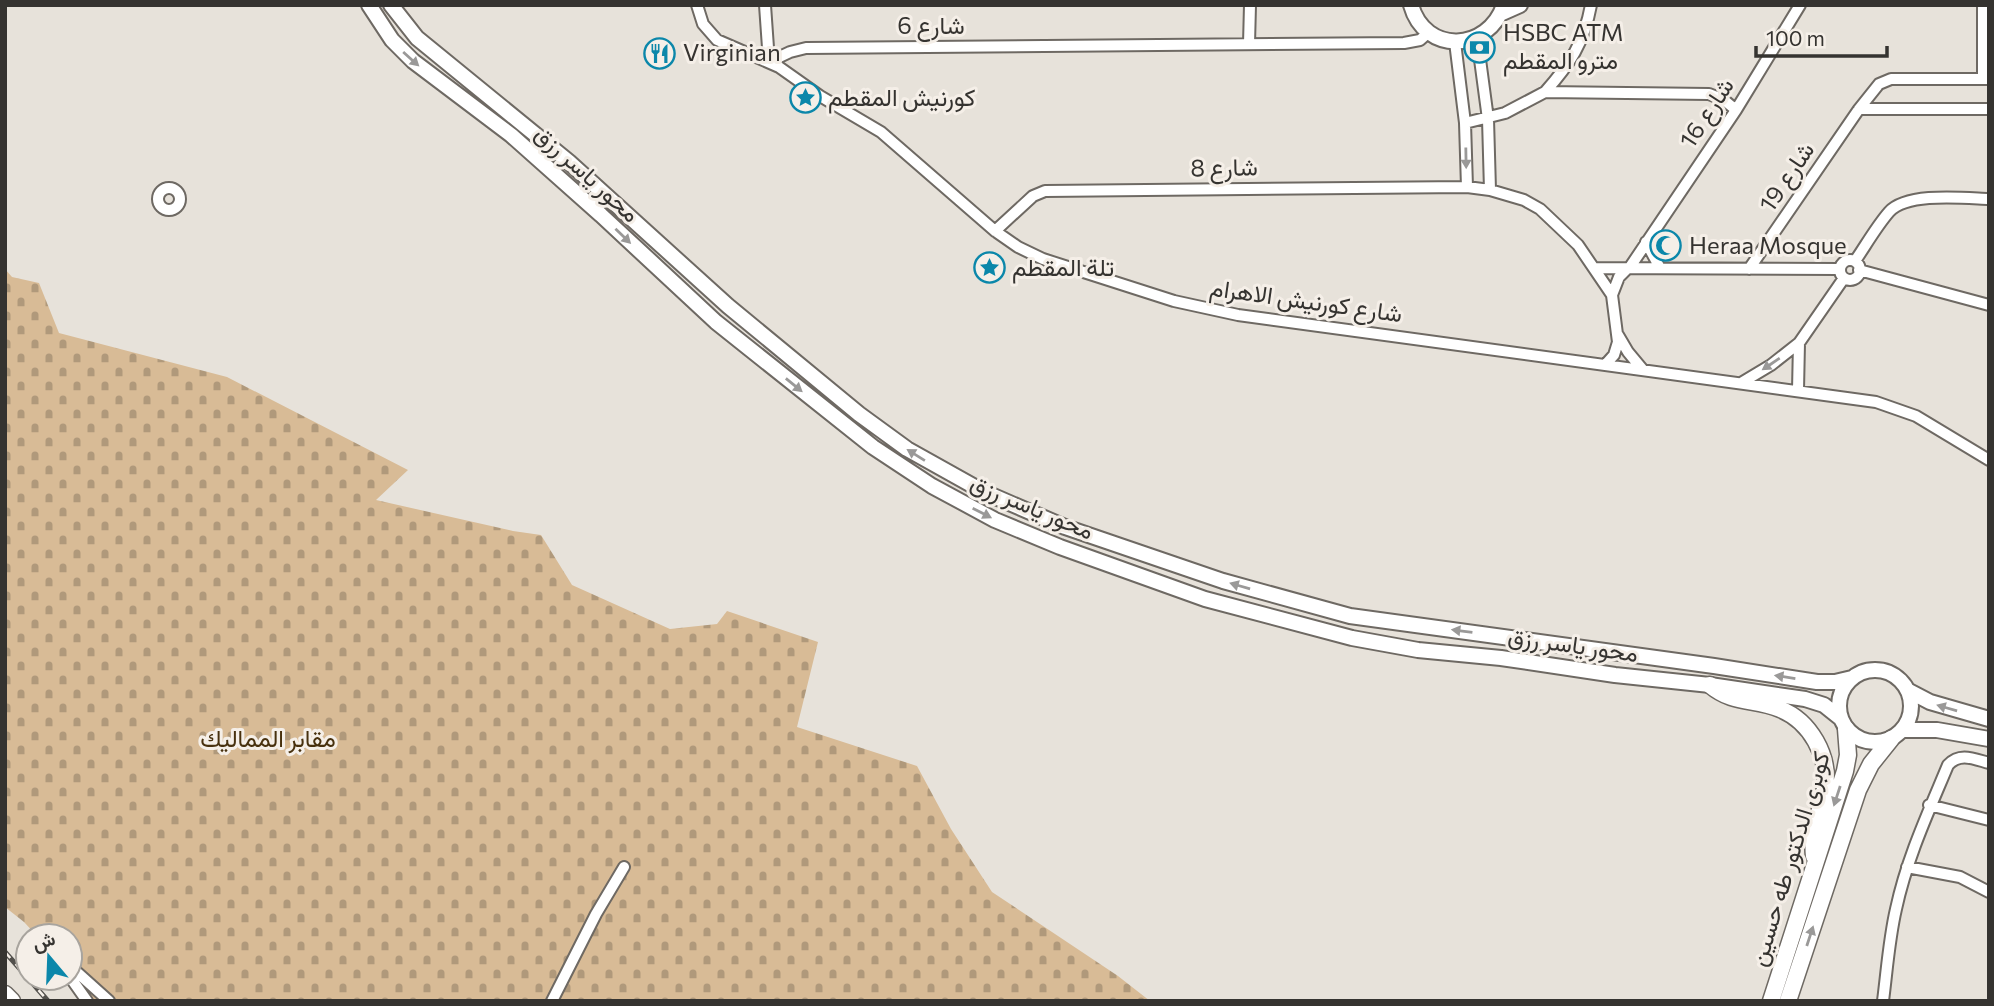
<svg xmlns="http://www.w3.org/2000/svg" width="1994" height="1006" font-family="Commissioner,Vazirmatn,sans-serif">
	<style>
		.cemetery { fill: url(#cemetery-stones) }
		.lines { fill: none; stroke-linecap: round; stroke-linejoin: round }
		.minor-casing { stroke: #6e6963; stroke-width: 14 }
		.major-casing { stroke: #6e6963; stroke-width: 18 }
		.highway-casing { stroke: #6e6963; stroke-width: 19 }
		.minor { stroke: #fff; stroke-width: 10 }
		.major { stroke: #fff; stroke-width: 14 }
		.highway { stroke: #fff; stroke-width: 16 }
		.rail-casing { stroke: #52504c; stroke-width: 5 }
		.rail { stroke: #f5efe8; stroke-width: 2.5; stroke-dasharray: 8; stroke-linecap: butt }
		.oneway { fill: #9a9998 }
		.labels { text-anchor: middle; stroke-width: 6; stroke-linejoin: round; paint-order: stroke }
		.street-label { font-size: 24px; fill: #353330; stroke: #f5efe8 }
		.poi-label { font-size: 24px; fill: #353330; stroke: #f5efe8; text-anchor: start }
		.park-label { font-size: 24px; fill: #48310e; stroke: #f5efe8 }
	</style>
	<defs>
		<pattern id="cemetery-stones" width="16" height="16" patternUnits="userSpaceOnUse" patternTransform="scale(1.75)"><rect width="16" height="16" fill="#d8bb96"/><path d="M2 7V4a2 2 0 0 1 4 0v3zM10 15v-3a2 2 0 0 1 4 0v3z" fill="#b0997b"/></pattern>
	</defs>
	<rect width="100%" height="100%" fill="#e7e2da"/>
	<path class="cemetery" d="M5,269L12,277L39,283L59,333L227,377L408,470L376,500L513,531L541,535L572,585L670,629L717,624L727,611L818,642L797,727L917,766L951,829L992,892L1118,976L1150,1001H95L70,973V936H37L24,922L5,907Z"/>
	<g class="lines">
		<defs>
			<path id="minor" d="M697,5L703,24L717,40L779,67L820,96L881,132L995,231L1018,247L1043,259L1174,301L1238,315L1876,402L1916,416L1989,460
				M765,5L769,62L790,52L806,48L1404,43L1420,40L1429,32
				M1983,5V79
				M1477,37L1488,119L1490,190
				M1455,42L1465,123L1467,187
				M1249,44L1250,5
				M1545,92C1570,64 1584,43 1591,5
				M1859,109H1989
				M1465,123L1505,113L1545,92L1709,94L1724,100L1736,110
				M158 199a11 11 0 1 1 22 0a11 11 0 1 1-22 0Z
				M995,231L1033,196L1045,191L1467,187L1490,190L1524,200L1540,209L1578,245L1612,295L1618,342L1614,355L1605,365
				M1646,242L1660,268
				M1840 270a10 10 0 1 1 20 0a10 10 0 1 1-20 0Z
				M1855,261C1866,245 1876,227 1889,212C1907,192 1963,198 1989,199
				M1630,267L1736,110L1800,5
				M1594,268L1840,269
				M1749,269L1859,109L1879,84L1891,79H1989
				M1859,270L1989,305
				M1612,295L1619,277L1628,268
				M1618,335L1628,352L1643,370
				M1741,383L1771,365L1799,343L1844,278
				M1798,390L1799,343
				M1929,805L1989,820
				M1907,867L1960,877L1989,892
				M70,966L109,1001
				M70,977L87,1001
				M552,1001L596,914L624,867
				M1883,1001C1887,970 1889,939 1896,909C1907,858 1928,813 1948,765C1960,752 1974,759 1989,763"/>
			<path id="major" d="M369,5L392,40L413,61L511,135L601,215L716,322L873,447L932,486L995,520L1060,547L1205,599L1352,638L1418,650L1501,658L1615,675L1710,685L1805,699L1824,705L1839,717
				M391,5L417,38L569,162L728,306L859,414L907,449L984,492L1065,527L1223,581L1350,616L1714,666L1817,682H1835L1852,678
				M1411,5C1425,55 1488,52 1504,5
				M1502,13L1520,5
				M1839 706a36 36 0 1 1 72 0a36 36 0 1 1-72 0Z
				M1907,690L1930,702L1989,719
				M1903,730H1937L1989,739"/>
			<path id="highway" d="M1710,685C1734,705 1754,698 1780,709C1810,721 1830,756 1825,788C1821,813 1811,829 1814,856
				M5,994L12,1001
				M1771,1001L1845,771L1848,755L1846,729
				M1788,1001L1858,790L1871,764L1891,739"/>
		</defs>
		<use href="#minor" class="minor-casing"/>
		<use href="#major" class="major-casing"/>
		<use href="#highway" class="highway-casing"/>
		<use href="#minor" class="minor"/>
		<use href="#major" class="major"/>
		<use href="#highway" class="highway"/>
		<defs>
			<path id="rail" d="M5,952L28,978
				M28,978L48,1001"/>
		</defs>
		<use href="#rail" class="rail-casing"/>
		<use href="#rail" class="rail"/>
	</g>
	<defs><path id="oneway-solid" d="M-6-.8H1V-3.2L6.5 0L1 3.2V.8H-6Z" transform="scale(1.75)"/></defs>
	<g class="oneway">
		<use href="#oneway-solid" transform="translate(411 59) rotate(42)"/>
		<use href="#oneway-solid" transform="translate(1466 158) rotate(89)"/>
		<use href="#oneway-solid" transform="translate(623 236) rotate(44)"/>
		<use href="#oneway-solid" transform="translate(1771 364) rotate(146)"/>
		<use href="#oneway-solid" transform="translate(794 385) rotate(39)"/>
		<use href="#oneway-solid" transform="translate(916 455) rotate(-148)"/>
		<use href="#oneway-solid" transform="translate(982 513) rotate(27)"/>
		<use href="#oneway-solid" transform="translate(1240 586) rotate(-164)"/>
		<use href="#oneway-solid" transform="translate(1462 631) rotate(-173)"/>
		<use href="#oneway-solid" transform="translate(1785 677) rotate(-171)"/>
		<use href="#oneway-solid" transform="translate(1947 708) rotate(-164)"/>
		<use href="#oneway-solid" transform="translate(1837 796) rotate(108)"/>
		<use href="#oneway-solid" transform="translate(1810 936) rotate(-72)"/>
	</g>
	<defs>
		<symbol id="bank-ring" viewBox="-11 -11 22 22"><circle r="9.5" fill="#f5efe8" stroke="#0b87aa" stroke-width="1.5"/><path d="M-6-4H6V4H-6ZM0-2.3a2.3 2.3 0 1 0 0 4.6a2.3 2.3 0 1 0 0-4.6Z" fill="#0b87aa"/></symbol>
		<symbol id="restaurant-ring" viewBox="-11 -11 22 22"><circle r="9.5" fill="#f5efe8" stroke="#0b87aa" stroke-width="1.5"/><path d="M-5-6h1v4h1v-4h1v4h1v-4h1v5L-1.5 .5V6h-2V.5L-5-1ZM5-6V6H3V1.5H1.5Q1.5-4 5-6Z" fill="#0b87aa"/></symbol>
		<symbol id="sight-ring" viewBox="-11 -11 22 22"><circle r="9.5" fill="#f5efe8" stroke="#0b87aa" stroke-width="1.5"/><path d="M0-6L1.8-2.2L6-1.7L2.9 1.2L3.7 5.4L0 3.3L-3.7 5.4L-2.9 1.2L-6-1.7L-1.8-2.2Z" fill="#0b87aa"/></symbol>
		<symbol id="mosque-ring" viewBox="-11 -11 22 22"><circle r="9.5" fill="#f5efe8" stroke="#0b87aa" stroke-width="1.5"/><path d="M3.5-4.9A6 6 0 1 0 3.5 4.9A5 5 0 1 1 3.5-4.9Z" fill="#0b87aa"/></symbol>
	</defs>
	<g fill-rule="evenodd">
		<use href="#bank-ring" x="1462" y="30" width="35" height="35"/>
		<use href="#restaurant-ring" x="642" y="36" width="35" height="35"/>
		<use href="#sight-ring" x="788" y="80" width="35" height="35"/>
		<use href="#mosque-ring" x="1648" y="228" width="35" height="35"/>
		<use href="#sight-ring" x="972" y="250" width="35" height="35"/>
	</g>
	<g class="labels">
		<g class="street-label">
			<text x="931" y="34">شارع 6</text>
			<text transform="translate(1707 113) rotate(-57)" y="8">شارع 16</text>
			<text transform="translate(1224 168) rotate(-1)" y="8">شارع 8</text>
			<text transform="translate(587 174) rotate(42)" y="8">محور ياسر رزق</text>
			<text transform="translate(1787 177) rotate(-56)" y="8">شارع 19</text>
			<text transform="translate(1306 301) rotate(8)" y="8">شارع كورنيش الاهرام</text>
			<text transform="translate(1032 507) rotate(23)" y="8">محور ياسر رزق</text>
			<text transform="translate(1573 645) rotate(8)" y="8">محور ياسر رزق</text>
			<text transform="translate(1790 859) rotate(-73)" y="8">كوبرى الدكتور طه حسين</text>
		</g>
		<g class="poi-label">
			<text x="1503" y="41">HSBC ATM<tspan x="1503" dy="28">مترو المقطم</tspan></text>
			<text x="683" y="61">Virginian</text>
			<text x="828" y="106">كورنيش المقطم</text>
			<text x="1689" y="254">Heraa Mosque</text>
			<text x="1012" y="276">تلة المقطم</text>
		</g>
		<g class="park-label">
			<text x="268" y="747">مقابر المماليك</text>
		</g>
	</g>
	<rect width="1994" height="1006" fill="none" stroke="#353330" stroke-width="14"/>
	<g transform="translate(49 957) rotate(341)"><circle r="33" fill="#f5efe8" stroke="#a8a49e" stroke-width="2"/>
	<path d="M0-5L12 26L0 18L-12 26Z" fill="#0b87aa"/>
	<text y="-10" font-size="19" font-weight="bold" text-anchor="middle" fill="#353330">ش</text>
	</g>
	<path d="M1756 46v10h131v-10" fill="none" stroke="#353330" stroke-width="3.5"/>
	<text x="1766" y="46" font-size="21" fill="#353330" stroke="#f5efe8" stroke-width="5" paint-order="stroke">100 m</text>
</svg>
